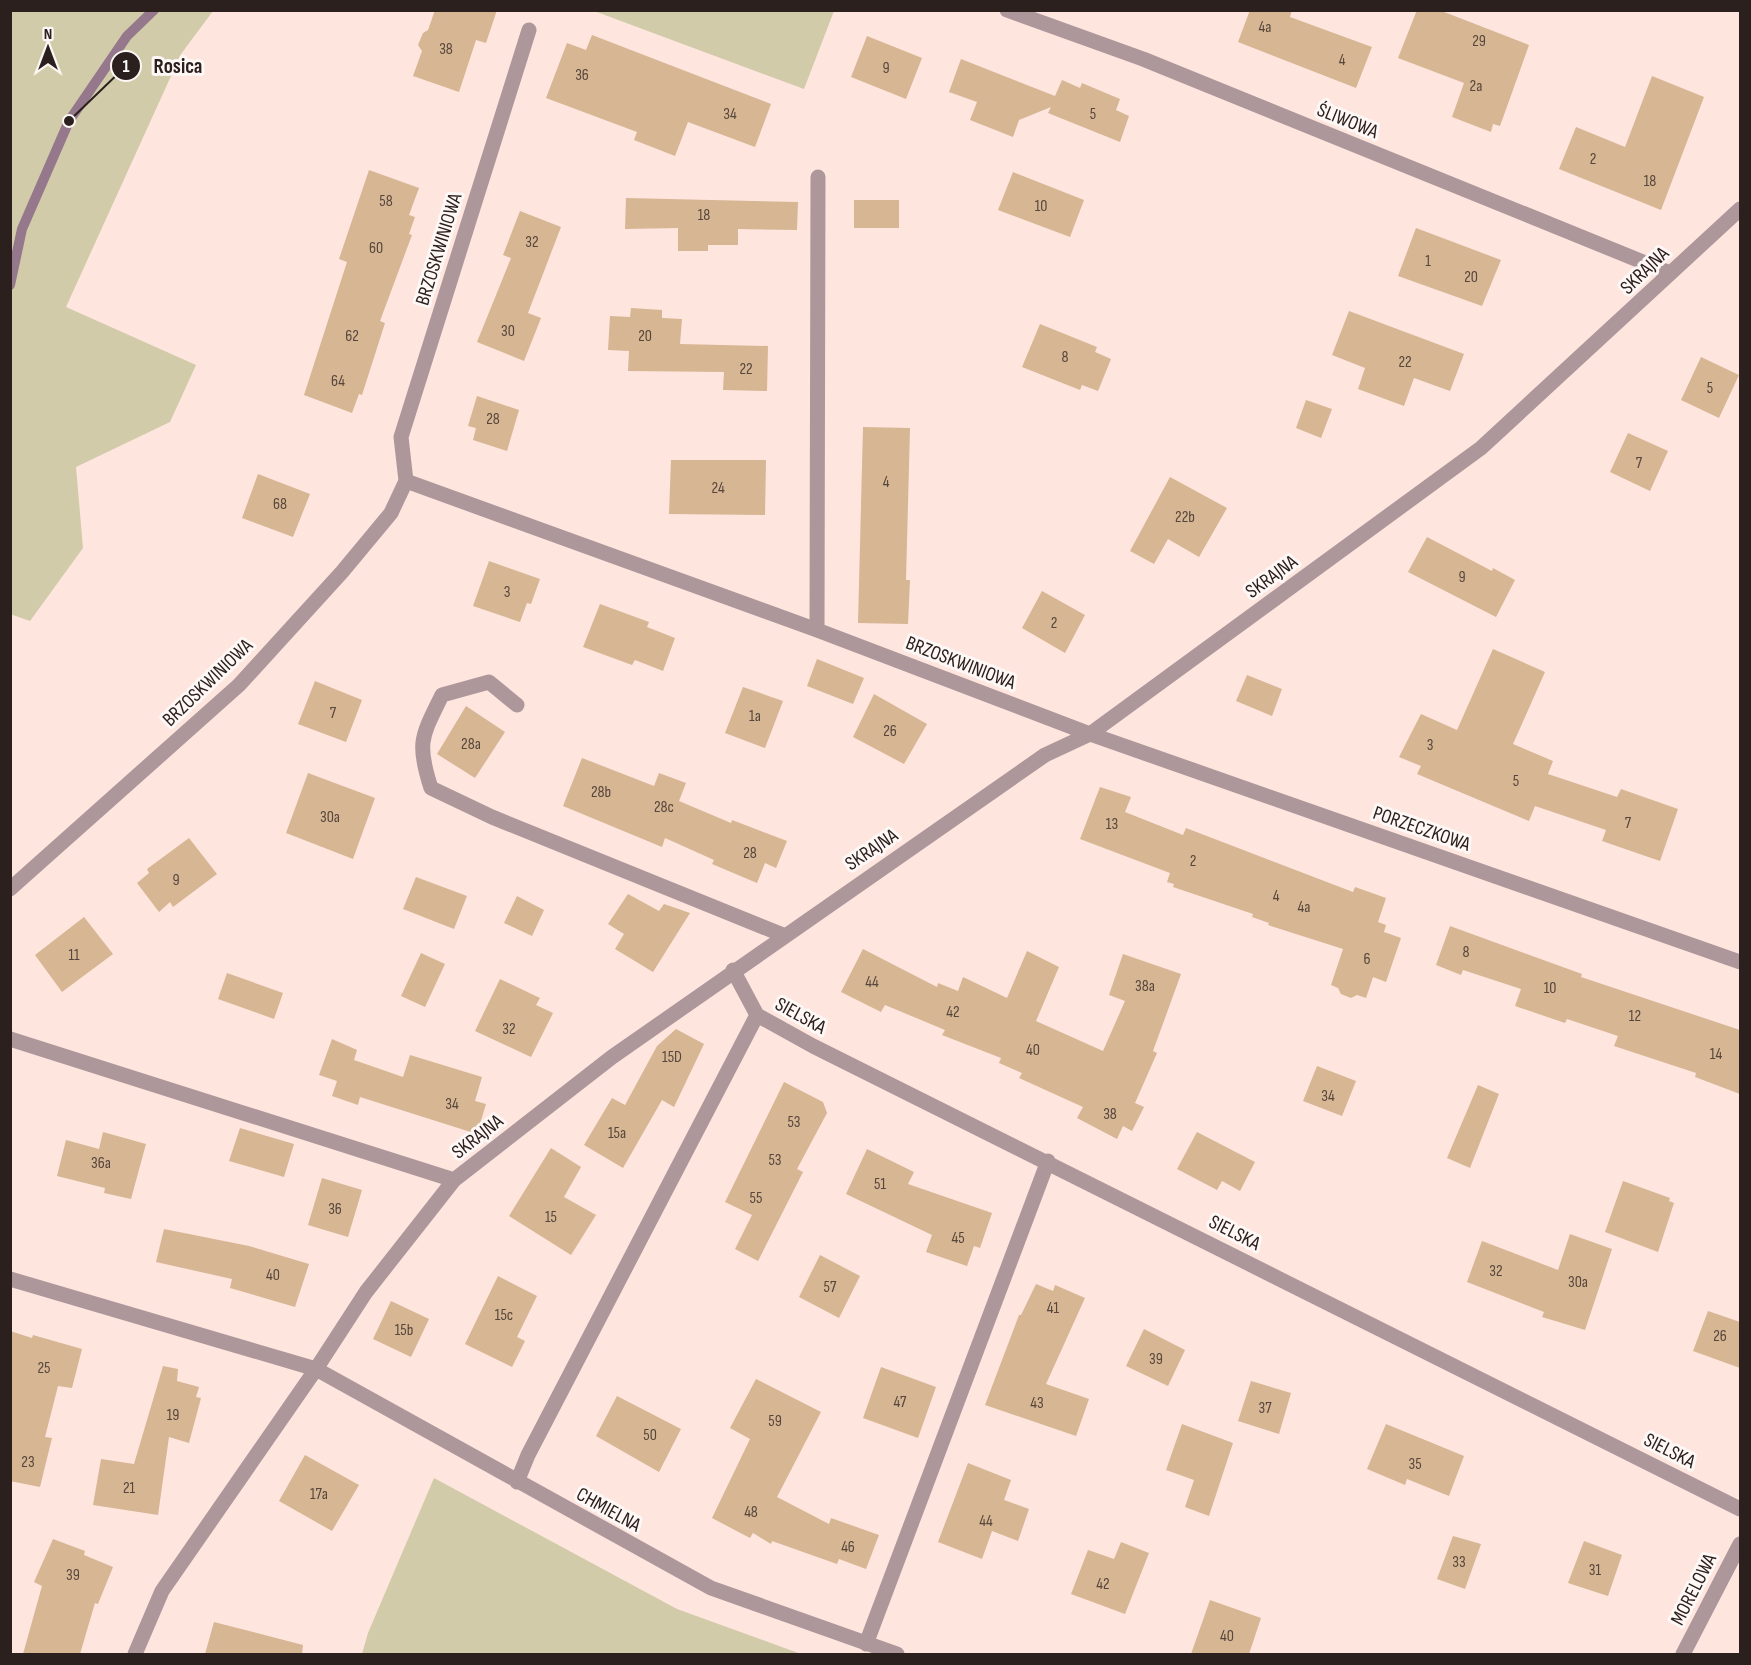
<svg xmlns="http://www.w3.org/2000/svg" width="1751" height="1665" font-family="'Sofia Sans Condensed',sans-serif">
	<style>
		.green { fill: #d1cba9 }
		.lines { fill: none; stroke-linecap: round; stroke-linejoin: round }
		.stream { stroke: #95788b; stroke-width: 10 }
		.building { fill: #d7b694 }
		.lane { stroke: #ad979b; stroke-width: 15 }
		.street { stroke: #ad979b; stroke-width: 15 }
		.labels { text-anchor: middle; stroke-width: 6; stroke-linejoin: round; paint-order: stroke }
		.number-label { font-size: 16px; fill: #56463b }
		.street-label { font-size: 20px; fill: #2b201d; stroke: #fdf7f5 }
		.leader { fill: none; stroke: #2b201d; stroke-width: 2 }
		.callout-dot { fill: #2b201d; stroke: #fdf7f5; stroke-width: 2 }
		.mark-label { font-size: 18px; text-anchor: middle; font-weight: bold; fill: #fff }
		.callout-label { font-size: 21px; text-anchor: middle; font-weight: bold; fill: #2b201d; stroke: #fdf7f5; stroke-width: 6; stroke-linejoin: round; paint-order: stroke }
	</style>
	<rect width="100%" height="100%" fill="#fee5de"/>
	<path class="green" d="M11,10L213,11L181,54L66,307L196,365L170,422L76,467L83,548L30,621L10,614Z
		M594,11L834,10V11L804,89Z
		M434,1478L677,1609L801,1654H362L368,1633Z"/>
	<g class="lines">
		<path class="stream" d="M10,285L22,229L69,121L127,36L154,10"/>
	</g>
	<path class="building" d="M435,10H497L486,43L476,40L459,92L413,76L422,51L418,45L423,33L428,30Z
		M1250,10H1292L1290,17L1372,47L1356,88L1238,42Z
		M1417,10H1439L1529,45L1500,126L1493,124L1491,132L1452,117L1464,83L1398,58Z
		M592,35L771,104L755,147L688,122L675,156L634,140L637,132L546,98L567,43L586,50Z
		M867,36L922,58L906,99L851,77Z
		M961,59L1055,96L1062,80L1080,88L1082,83L1120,99L1116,110L1129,116L1120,142L1048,113L1051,107L1019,120L1013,137L970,120L977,102L949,92Z
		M1652,76L1704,97L1661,210L1559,169L1576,127L1625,147Z
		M369,170L419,188L409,215L415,217L409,234L412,235L380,321L385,323L362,395L359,394L352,413L304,395L347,262L339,259Z
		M1013,172L1084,200L1070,237L998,210Z
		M626,198L798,202L797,230L738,229V245H708V251H678V228L625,229Z
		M854,200H899V228H854Z
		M520,211L561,227L528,313L541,318L524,361L477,342L511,258L503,255Z
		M1416,228L1501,260L1482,306L1398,276Z
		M631,308L662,310V318L682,319L680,344L768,346L767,391L723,390L724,372L628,371L629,351L608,350L610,316L630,317Z
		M1349,311L1464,354L1450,391L1414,378L1404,406L1358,389L1365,368L1332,355Z
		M1040,324L1097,347L1095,352L1111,359L1098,391L1082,385L1080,390L1022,367Z
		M1701,357L1739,375L1719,418L1681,400Z
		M477,396L519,410L507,451L473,440L476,428L468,426Z
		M1306,400L1332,409L1321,438L1296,428Z
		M863,427L910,428L906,580H910L908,624L858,623Z
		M1628,433L1668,451L1650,491L1610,472Z
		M671,460H766L765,515L669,514Z
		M258,474L310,494L293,537L242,518Z
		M1170,477L1227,508L1199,557L1168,539L1154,564L1130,551Z
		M1427,537L1492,571L1493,568L1515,580L1496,617L1408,572Z
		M489,561L540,579L531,604L527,603L520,622L473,606Z
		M1042,591L1085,615L1065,653L1022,628Z
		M600,604L649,622L647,627L675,638L663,671L635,660L632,665L583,647Z
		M1493,649L1545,672L1513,744L1553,761L1548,774L1617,797L1621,789L1678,809L1660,861L1602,841L1606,830L1535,806L1529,821L1417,774L1421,766L1399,757L1421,714L1457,730Z
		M817,659L864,678L853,704L807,686Z
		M1247,675L1282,689L1272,716L1236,701Z
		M315,681L362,700L346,742L298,724Z
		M743,687L783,701L765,748L725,733Z
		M874,694L927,724L904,764L853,737Z
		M466,706L505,732L475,778L437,754Z
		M582,758L654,786L659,773L686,783L679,801L731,823L732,820L787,841L776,868L765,863L757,883L712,864L714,860L665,838L662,847L563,806Z
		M308,773L375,798L353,859L286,833Z
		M1100,787L1131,797L1125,812L1183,835L1186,828L1353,892L1355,887L1386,898L1378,922L1386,925L1384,932L1401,938L1386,982L1373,977L1366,998L1357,995L1351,998L1341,994L1338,988L1331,985L1343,949L1268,925L1269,923L1252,917L1253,914L1173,887L1174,884L1167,882L1170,873L1080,839Z
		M189,838L217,874L173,907L170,902L159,912L137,883L149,873L147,869Z
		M416,877L467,896L454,929L403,909Z
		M628,894L659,911L664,904L690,913L653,972L615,949L624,934L608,924Z
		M517,896L544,910L532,936L504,923Z
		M84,917L113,954L62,992L35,955Z
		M1450,926L1582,974L1581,977L1740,1030V1094L1695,1077L1696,1073L1614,1046L1618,1036L1567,1019L1565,1023L1515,1006L1521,989L1463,970L1461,975L1436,965Z
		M863,949L937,987L938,983L958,991L963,977L1007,998L1027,951L1059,967L1036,1021L1103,1051L1125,1001L1109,995L1123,954L1181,974L1153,1051L1157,1053L1135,1103L1144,1107L1132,1131L1123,1126L1117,1139L1077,1118L1083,1107L1019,1078L1022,1073L999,1063L1001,1058L942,1035L945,1030L885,1005L881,1012L841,992Z
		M421,953L445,964L425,1007L401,996Z
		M227,973L283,993L274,1019L218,999Z
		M500,979L540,998L536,1005L553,1013L531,1057L475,1031Z
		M676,1029L704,1044L674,1107L662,1100L623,1168L584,1145L612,1098L625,1105L657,1046Z
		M332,1039L357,1050L354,1060L403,1077L410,1055L482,1077L475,1101L486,1104L477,1134L360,1097L358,1105L332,1096L337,1081L319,1075Z
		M1317,1066L1356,1081L1342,1116L1303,1101Z
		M784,1082L823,1102L827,1113L797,1169L803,1172L758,1261L735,1249L752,1215L725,1202Z
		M1478,1085L1499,1094L1470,1168L1447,1158Z
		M240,1128L294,1144L284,1177L229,1161Z
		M103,1132L146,1144L131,1199L104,1193L105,1188L57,1176L66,1140L99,1149Z
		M1197,1132L1255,1162L1240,1191L1222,1181L1217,1190L1177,1169Z
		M551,1148L581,1167L564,1197L596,1215L571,1255L509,1216Z
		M867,1149L914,1172L908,1184L992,1213L980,1248L974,1246L967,1266L926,1252L932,1235L846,1194Z
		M322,1178L362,1190L348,1237L308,1225Z
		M1623,1181L1670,1198L1669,1201L1674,1203L1658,1252L1605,1232Z
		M164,1229L249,1246L309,1264L295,1307L230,1288L232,1279L156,1262Z
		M1570,1234L1612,1249L1585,1330L1542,1317L1544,1312L1467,1282L1482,1241L1558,1270Z
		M820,1255L860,1276L839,1318L799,1297Z
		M498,1276L537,1296L517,1337L525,1341L512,1367L465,1344Z
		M1036,1284L1053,1291L1055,1285L1085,1298L1046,1384L1089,1399L1076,1436L985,1405L1019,1315H1021Z
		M391,1301L429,1319L411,1357L373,1339Z
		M1708,1311L1740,1322V1368L1693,1351Z
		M1144,1329L1185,1350L1168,1386L1126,1366Z
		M10,1331L32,1338L33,1335L82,1349L72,1388L58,1386L45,1437L52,1438L40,1487L10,1481Z
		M163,1366L178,1369L177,1381L199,1387L196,1397L201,1398L189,1443L169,1437L158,1515L93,1505L101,1459L134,1464Z
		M881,1367L936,1387L918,1438L863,1418Z
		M756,1379L821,1412L777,1497L829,1524L831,1518L879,1535L866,1569L839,1559L837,1564L772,1541L771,1544L753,1533L750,1538L712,1518L750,1439L730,1428Z
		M1251,1381L1291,1393L1279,1434L1238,1421Z
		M617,1396L681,1429L659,1472L596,1436Z
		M1182,1424L1233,1443L1209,1516L1185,1507L1194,1480L1166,1470Z
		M1386,1424L1464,1456L1449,1496L1407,1479L1405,1485L1367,1469Z
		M305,1455L359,1485L332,1531L279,1501Z
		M968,1463L1011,1480L1004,1500L1029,1509L1018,1541L992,1531L982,1559L938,1542Z
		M1453,1536L1481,1544L1465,1589L1437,1579Z
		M53,1539L85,1551L84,1555L113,1567L98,1604L95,1603L80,1654H23L42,1586L34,1582Z
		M1584,1541L1622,1555L1608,1596L1568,1583Z
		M1121,1542L1149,1553L1125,1614L1071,1594L1088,1550L1114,1559Z
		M1210,1600L1261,1618L1249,1654H1191Z
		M214,1622L303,1645L302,1654H205Z"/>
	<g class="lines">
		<path class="lane" d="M517,705L489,682L442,695C422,736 416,742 431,788L492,817L783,935"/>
		<path class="street" d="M1007,10L1143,59L1670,273
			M406,481L401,437L529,30
			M817,630L818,177
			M10,889L239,685L342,572L391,513L406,481L817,630L1090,734L1740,962
			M733,970L757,1015L813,1046L1740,1509
			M10,1039L454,1180
			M10,1279L316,1369L366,1292L454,1180L612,1057L1045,755L1090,734L1481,448L1740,209
			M517,1482L528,1455L757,1015
			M866,1644L1048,1161
			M135,1654L162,1591L316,1369L711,1588L897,1654
			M1683,1654L1740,1544"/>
	</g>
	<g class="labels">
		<g class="number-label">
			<text x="1265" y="32">4a</text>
			<text x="1479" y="46">29</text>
			<text x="446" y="54">38</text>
			<text x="1342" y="65">4</text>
			<text x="886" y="73">9</text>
			<text x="582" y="80">36</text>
			<text x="1476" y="91">2a</text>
			<text x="730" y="119">34</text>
			<text x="1093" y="119">5</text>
			<text x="1593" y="164">2</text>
			<text x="1650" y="186">18</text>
			<text x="386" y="206">58</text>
			<text x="1041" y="211">10</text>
			<text x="704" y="220">18</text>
			<text x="532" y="247">32</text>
			<text x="376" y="253">60</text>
			<text x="1428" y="266">1</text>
			<text x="1471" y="282">20</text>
			<text x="508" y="336">30</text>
			<text x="352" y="341">62</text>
			<text x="645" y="341">20</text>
			<text x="1065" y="362">8</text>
			<text x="1405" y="367">22</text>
			<text x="746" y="374">22</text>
			<text x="338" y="386">64</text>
			<text x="1710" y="393">5</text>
			<text x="493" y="424">28</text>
			<text x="1639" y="468">7</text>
			<text x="886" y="487">4</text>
			<text x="718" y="493">24</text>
			<text x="280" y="509">68</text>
			<text x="1185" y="522">22b</text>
			<text x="1462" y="582">9</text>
			<text x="507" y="597">3</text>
			<text x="1054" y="628">2</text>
			<text x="333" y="718">7</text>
			<text x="755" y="721">1a</text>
			<text x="890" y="736">26</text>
			<text x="471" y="749">28a</text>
			<text x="1430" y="750">3</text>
			<text x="1516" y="786">5</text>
			<text x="601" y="797">28b</text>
			<text x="664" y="812">28c</text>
			<text x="330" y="822">30a</text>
			<text x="1628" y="828">7</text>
			<text x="1112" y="829">13</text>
			<text x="750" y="858">28</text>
			<text x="1193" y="866">2</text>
			<text x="176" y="885">9</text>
			<text x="1276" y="901">4</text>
			<text x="1304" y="912">4a</text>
			<text x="1466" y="957">8</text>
			<text x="74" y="960">11</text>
			<text x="1367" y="964">6</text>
			<text x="872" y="987">44</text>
			<text x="1145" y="991">38a</text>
			<text x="1550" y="993">10</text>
			<text x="953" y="1017">42</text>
			<text x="1635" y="1021">12</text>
			<text x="509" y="1034">32</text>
			<text x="1033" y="1055">40</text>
			<text x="1716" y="1059">14</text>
			<text x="672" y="1062">15D</text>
			<text x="1328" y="1101">34</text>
			<text x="452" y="1109">34</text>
			<text x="1110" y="1119">38</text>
			<text x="794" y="1127">53</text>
			<text x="617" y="1138">15a</text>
			<text x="775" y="1165">53</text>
			<text x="101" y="1168">36a</text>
			<text x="880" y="1189">51</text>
			<text x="756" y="1203">55</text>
			<text x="335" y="1214">36</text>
			<text x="551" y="1222">15</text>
			<text x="958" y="1243">45</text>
			<text x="1496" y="1276">32</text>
			<text x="273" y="1280">40</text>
			<text x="1578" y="1287">30a</text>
			<text x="830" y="1292">57</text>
			<text x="1053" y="1313">41</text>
			<text x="504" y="1320">15c</text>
			<text x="404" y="1335">15b</text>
			<text x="1720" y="1341">26</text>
			<text x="1156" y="1364">39</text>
			<text x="44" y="1373">25</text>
			<text x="900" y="1407">47</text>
			<text x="1037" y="1408">43</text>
			<text x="1265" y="1413">37</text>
			<text x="173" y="1420">19</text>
			<text x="775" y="1426">59</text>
			<text x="650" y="1440">50</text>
			<text x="28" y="1467">23</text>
			<text x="1415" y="1469">35</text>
			<text x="129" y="1493">21</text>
			<text x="319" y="1499">17a</text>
			<text x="751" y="1517">48</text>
			<text x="986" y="1526">44</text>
			<text x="848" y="1552">46</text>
			<text x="1459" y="1567">33</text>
			<text x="1595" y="1575">31</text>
			<text x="73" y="1580">39</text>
			<text x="1103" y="1589">42</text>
			<text x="1227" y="1641">40</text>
		</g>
		<g class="street-label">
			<text transform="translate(1348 120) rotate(22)" y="7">ŚLIWOWA</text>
			<text transform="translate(438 249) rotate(-73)" y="7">BRZOSKWINIOWA</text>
			<text transform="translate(1644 270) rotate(-44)" y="7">SKRAJNA</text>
			<text transform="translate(1271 576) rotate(-36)" y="7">SKRAJNA</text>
			<text transform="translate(961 662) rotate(21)" y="7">BRZOSKWINIOWA</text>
			<text transform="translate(207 682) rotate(-44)" y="7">BRZOSKWINIOWA</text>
			<text transform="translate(1422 828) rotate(19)" y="7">PORZECZKOWA</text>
			<text transform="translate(871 849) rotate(-34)" y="7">SKRAJNA</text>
			<text transform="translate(801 1015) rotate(29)" y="7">SIELSKA</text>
			<text transform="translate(477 1136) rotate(-38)" y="7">SKRAJNA</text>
			<text transform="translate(1235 1232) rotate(27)" y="7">SIELSKA</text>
			<text transform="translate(1670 1450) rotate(27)" y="7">SIELSKA</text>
			<text transform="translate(609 1509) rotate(29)" y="7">CHMIELNA</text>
			<text transform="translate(1693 1589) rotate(-63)" y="7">MORELOWA</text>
		</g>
	</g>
	<path class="leader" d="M69 121L126 66"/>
	<g class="callout-dot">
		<circle cx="69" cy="121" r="6"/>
		<circle cx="126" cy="66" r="15"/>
	</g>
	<g class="mark-label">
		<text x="126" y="72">1</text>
	</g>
	<g class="callout-label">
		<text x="178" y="73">Rosica</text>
	</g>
	<rect width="1751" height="1665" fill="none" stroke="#2b201d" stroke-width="24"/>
	<g transform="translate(48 48)" stroke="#fdf7f5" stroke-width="4.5" paint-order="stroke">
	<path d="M0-4.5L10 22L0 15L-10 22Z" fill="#2b201d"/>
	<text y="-9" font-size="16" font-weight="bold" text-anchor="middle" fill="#2b201d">N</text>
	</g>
</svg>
